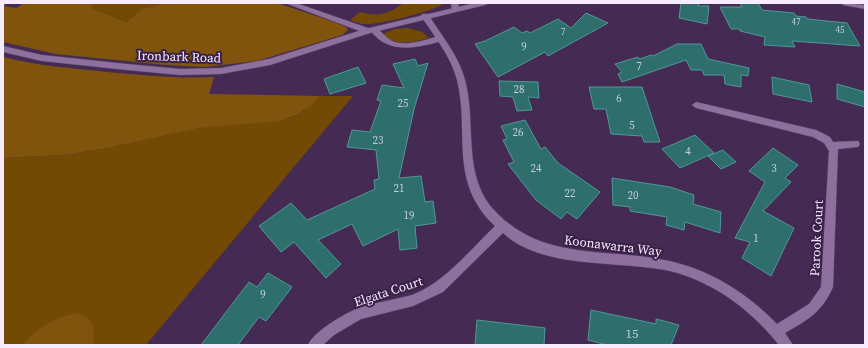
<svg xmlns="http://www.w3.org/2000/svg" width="868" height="348" font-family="'Source Serif 4',serif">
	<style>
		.green { fill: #734a04 }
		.forest { fill: #80540d }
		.building { fill: #2e6e6c; stroke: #4e9996 }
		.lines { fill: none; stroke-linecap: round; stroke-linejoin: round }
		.lane-casing { stroke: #5c4668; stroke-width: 1 }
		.street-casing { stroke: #5c4668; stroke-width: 1 }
		.secondary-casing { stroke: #5c4668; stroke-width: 1 }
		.lane { fill: #8d709d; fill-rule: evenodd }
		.street { fill: #8d709d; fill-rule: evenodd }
		.secondary { fill: #8d709d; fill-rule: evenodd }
		.labels { text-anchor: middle; stroke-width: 4; stroke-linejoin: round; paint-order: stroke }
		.far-number-label { font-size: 9px; fill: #c5ccda }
		.number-label { font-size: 11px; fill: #c5ccda }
		.street-label { font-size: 13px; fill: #f7ebff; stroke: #3a2148 }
		.near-number-label { font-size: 13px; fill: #c5ccda }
	</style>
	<rect width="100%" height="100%" fill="#452b53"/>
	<path class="green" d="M93,3H165L142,9L126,22L92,8Z
		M403,3H445C434,11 379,25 366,24C360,24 355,22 350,20L360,12C376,17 390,14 403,3Z
		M408,28L422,32L429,38C411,42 397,48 383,34L395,29Z
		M320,96H353L146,345H3V158L62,155L108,148L200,128L290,118L304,111Z"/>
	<path class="forest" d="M3,3H7L4,6L17,8L23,3H93L92,8L126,22L142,9L165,3H277L337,23L346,27L348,30L342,35L257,61L205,67L166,65L56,54L3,42Z
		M3,57C37,66 72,68 107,72C143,75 178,79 214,77L209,94L320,96L312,105L297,115L279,121L200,128L108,148L62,155L3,158Z
		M79,313L88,318L94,326L93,345H23C38,326 55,317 79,313Z"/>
	<path class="building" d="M681,3H699L698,6H709L707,24L679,18Z
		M740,3H758L762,10L794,13L796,16L806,17L807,19L847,23L860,46L792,41L795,47L764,45L765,37L740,31V29H731L720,7H742Z
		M586,13L608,23L548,56L545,52L498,77L475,44L485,41L514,27L522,33L527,31L530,33L558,19L571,28Z
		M677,44H701L708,59L749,68L748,76L741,75V87L725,84L724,75H704L702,70H691L686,60L622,82L618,74L622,72L615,64L638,57L640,59L651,55L653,56Z
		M415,59L418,66L428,63L414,109L399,178L421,176L425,202L433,201L436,223L415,226L417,248L400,250L398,229L363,246L352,224L318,240L341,264L326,278L294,242L281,252L259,226L291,203L307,220L375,189L374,180L379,179L376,150L347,147L352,130L370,132L381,101L377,100L382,85L404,88L393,64Z
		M358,67L366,83L330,94L324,79Z
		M772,77L809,85L812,102L773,94Z
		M499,81L538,82L539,98L528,97L532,110L517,111L513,97L500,96Z
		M837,84L865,92V107L837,99Z
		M589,87H642L660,142H644L642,136L611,134L606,109H594Z
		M525,120L541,149L545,147L558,163L600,192L577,219L567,212L561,219L536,200L508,164L514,162L503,140L507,139L501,126Z
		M695,135L714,153L680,168L662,149Z
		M773,148L798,165L785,178L791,182L763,211L794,228L771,276L742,258L750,242L735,238L765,182L749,171Z
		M723,150L736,162L721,169L708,156Z
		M612,178L670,187L694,195L693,204L721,212L720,233L685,222L684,230L666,225L667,217L630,211V207L613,205Z
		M268,273L292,287L266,321L259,317L238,345H201L249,282L257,287Z
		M591,310L656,324V319L679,325L671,345H607L588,340Z
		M477,320L545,328L544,345H475Z"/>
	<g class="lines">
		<defs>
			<path id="lane" d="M451,3H459L458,11H452Z
				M374,27C381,30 385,37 392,41C406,47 425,40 439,36L443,39L442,41C416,48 388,55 370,30Z"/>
			<path id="street" d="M285,3H296L371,29L372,31L368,34L365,33Z
				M422,14H428C441,35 459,56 465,80C477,123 461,177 496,212C544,262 608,247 669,261C711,270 748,294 777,324L809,304L821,287L829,151L824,143L813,137L696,108L692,105L696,102L816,130L830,137L833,142L858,141L860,144L858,147L838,149L833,287C822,312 808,320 785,333L793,345H779C751,310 714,282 670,271C620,260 542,270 503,233L443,292L413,306L361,319L334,335L323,345H308C313,332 345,313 359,308C376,302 394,300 412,295C444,283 471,249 495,226C448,182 470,133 457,80C451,56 434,36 421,16Z"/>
			<path id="secondary" d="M475,3H489L485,5L370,33L270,65L221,74L180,75L127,70L42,61L3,52V46L42,55L127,64L180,69L221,68L269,59L365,29Z
				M842,3L865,5V9L843,5Z"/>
		</defs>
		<use href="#lane" class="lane-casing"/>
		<use href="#street" class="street-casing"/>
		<use href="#secondary" class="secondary-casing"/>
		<use href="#lane" class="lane"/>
		<use href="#street" class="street"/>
		<use href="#secondary" class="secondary"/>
	</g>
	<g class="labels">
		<g class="far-number-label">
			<text x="796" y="25">47</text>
			<text x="840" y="33">45</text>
			<text x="563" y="35">7</text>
		</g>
		<g class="number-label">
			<text x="524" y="50">9</text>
			<text x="639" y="70">7</text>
			<text x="519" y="93">28</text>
			<text x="619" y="102">6</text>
			<text x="403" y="107">25</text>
			<text x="632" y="129">5</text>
			<text x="518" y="136">26</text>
			<text x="378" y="144">23</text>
			<text x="688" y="155">4</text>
			<text x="536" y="172">24</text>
			<text x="774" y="172">3</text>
			<text x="399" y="192">21</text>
			<text x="570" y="197">22</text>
			<text x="633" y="199">20</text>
			<text x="409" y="219">19</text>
			<text x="756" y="242">1</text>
			<text x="263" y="298">9</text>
		</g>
		<g class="street-label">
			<text transform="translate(179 56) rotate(2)" y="5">Ironbark Road</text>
			<text transform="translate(816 238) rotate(-87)" y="5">Parook Court</text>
			<text transform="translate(613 245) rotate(7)" y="5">Koonawarra Way</text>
			<text transform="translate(388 291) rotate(-18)" y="5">Elgata Court</text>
		</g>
		<g class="near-number-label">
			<text x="632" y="338">15</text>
		</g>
	</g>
	<rect width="868" height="348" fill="none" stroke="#f7ebff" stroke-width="8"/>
</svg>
